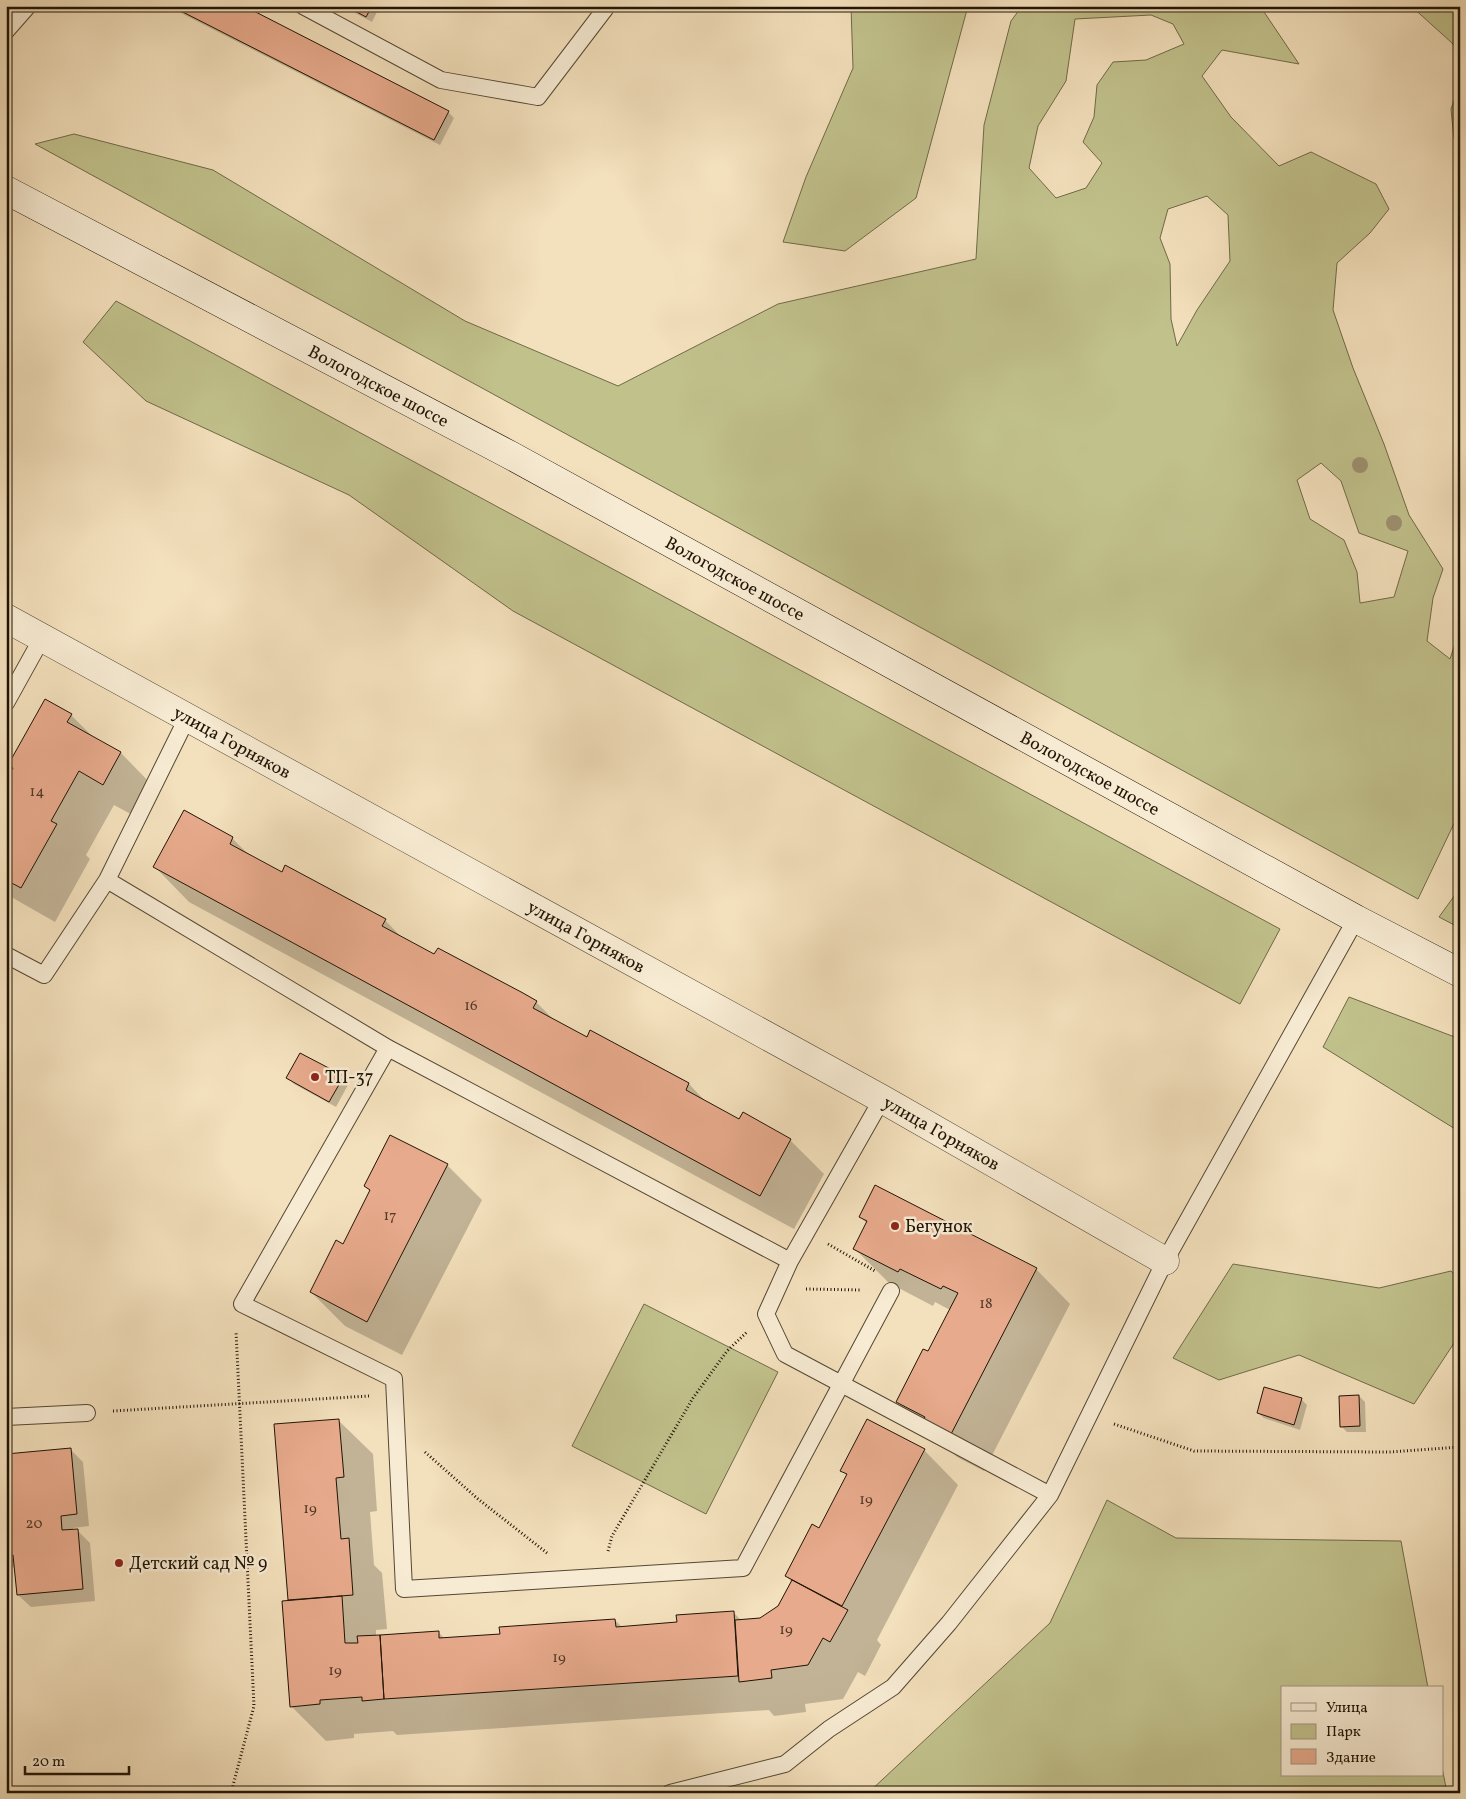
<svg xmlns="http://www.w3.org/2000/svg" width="1466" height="1799" font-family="Vollkorn,serif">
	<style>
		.green { fill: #c1c18c; stroke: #706a48; fill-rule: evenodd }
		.shadow { fill: #0003 }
		.building { fill: #e7aa8c; stroke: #201405 }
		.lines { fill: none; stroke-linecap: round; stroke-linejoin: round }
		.service-casing { stroke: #554733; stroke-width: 18 }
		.minor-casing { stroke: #554733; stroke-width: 29 }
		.secondary-casing { stroke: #201405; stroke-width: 29 }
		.path { stroke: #201405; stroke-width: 3; stroke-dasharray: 1 2.5; stroke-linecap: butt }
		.service { stroke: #f7ebd3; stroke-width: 16 }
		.minor { stroke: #f7ebd3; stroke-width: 28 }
		.secondary { stroke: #f7ebd3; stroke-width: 28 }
		.tree { fill: #9e9171 }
		.poi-dot { fill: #8f2418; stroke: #f7ebd3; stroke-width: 2 }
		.labels { text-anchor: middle; stroke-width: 5; stroke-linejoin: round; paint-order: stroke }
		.number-label { font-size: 15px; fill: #523a27 }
		.street-label { font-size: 18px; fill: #201405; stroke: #f7ebd3 }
		.poi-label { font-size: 18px; fill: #201405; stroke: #f7ebd3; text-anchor: start }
	</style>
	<rect width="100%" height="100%" fill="#f3e0bc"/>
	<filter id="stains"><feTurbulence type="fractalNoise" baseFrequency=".004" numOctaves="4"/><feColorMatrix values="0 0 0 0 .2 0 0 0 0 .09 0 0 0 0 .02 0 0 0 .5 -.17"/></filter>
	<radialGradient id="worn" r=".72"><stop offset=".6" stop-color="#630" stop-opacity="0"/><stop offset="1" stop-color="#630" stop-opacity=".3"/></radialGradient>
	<path class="green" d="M851,6H968L916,198L845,251L783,242L806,177L853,68Z
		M1022,6H1260L1299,64L1222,50L1202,76L1231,117L1279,166L1311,152L1376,184L1389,209L1370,233L1337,263L1333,310L1353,368L1384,444L1409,515L1443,569L1433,598L1427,641L1450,659L1460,628V811L1418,899L35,144L74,134L213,170L465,321L618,386L778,304L976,259L984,125L1011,21ZM1151,15L1173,24L1184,44L1146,60L1113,62L1097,85L1094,117L1083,142L1102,163L1086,188L1056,198L1029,168L1038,126L1066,81L1075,19ZM1207,196L1228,215L1230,261L1197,310L1177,346L1171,319L1170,264L1160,238L1168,209ZM1321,463L1341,481L1359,533L1408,551L1394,597L1360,603L1357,572L1344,540L1310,519L1297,480Z
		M1411,6H1460V53L1452,43Z
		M1460,84V140L1454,139L1451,109Z
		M116,301L1280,929L1240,1004L513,611L349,495L146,401L83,342Z
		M1460,888V928L1439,917Z
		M1349,997L1460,1039V1132L1323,1047Z
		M1233,1264L1379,1288L1451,1271L1460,1279V1334L1414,1404L1299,1355L1219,1380L1173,1358Z
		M644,1304L778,1372L706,1514L572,1446Z
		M1107,1500L1176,1538L1401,1541L1428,1688H1282V1775H1442V1767L1447,1793H868L1050,1623Z"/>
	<path class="shadow" d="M167,6H242L448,112L454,118L440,145Z
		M342,6H380L372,22Z
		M71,715L95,739L121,753L155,788L138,818L114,805L86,855L90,859L55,922L6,894V783L14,770L9,765Z
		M232,838L251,857L282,874L385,920L403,939L435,956L536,1002L555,1021L587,1039L591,1032L689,1084L708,1104L740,1121L790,1140L824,1174L794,1229L189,902L155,867Z
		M343,1077L349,1083L336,1107L294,1084L288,1078Z
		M447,1165L482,1200L402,1355L345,1326L311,1292L343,1245L371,1192L365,1186Z
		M860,1217L1036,1269L1070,1304L984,1471L957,1457L942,1442L931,1436L897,1402L928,1353L950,1310L935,1302L933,1306L889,1283L855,1249L868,1224Z
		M1359,1396L1365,1402L1366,1432H1347L1341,1426Z
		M1301,1399L1307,1405L1300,1430L1264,1418L1258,1413Z
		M338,1420L373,1454L377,1511L370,1512L374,1565L382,1573L387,1629L376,1630V1636L438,1632L445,1639L501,1635L615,1620L622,1627L678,1624L733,1612L742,1621L760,1619L779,1607L792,1582L786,1576L819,1529L847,1476L842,1470L924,1450L958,1485L877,1640L881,1645L865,1676L858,1672L843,1699L805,1704L806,1712L774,1716L769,1710L397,1735L393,1731L354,1734V1738L326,1741L291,1706L289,1601L275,1425Z
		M71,1450L83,1462L89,1526L73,1528V1531H78L90,1543L95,1601L31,1607L18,1595L16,1567L8,1568L9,1584L6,1585V1455Z"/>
	<path class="building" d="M171,6H244L449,111L434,140Z
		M346,6H372L366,17Z
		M45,699L72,714L67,722L121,752L103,785L79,771L51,821L57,824L21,888L6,880V780L13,768L8,765Z
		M184,810L233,837L230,844L282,872L285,865L386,919L382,926L434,954L438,948L523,993L537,1001L533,1008L587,1037L590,1030L689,1083L686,1090L739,1119L743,1112L791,1139L760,1196L153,867Z
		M300,1053L344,1076L329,1102L286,1078Z
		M390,1135L448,1164L367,1322L310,1292L336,1240L343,1244L370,1190L364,1186Z
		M875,1185L1037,1268L949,1438L922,1423L925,1417L896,1402L923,1349L928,1351L958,1293L943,1286L941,1289L900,1269L898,1272L853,1249L867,1221L859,1217Z
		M1264,1387L1302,1398L1294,1425L1257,1413Z
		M1359,1395L1360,1426L1340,1427L1339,1396Z
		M339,1419L344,1477L336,1478L341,1539L349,1538L353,1595L288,1600L274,1424Z
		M867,1419L925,1449L842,1606L785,1576L812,1524L819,1528L847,1474L840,1471Z
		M71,1448L77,1514L61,1516L62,1530L78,1529L83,1589L17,1595L13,1555H6V1454Z
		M792,1580L848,1610L830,1642L823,1638L808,1665L771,1670L772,1678L739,1682L735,1620L760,1618L778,1606Z
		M342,1596L345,1643H358L357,1636L380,1635L384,1699L362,1701V1697L320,1700V1704L290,1707L282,1601Z
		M734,1611L738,1676L384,1699L380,1635L439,1631V1638L500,1634L499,1627L615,1619L616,1627L677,1622L676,1615Z"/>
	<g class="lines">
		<defs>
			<path id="service" d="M303,6L441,80L538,97L605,9L606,6
				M6,31L28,6
				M6,703L42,638
				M187,718L107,880L388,1048L790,1261
				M6,955L44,975L107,880
				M388,1048L242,1304L394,1379L404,1589L743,1568L891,1291
				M882,1099L790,1261L766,1314L785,1354L1050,1495
				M6,1417L87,1413
				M670,1793L785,1764L829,1729L893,1687L949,1623L1050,1495L1165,1261L1356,919"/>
			<g id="minor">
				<path id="s1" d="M6,618L882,1099L1165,1261"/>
			</g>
			<g id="secondary">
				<path id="s2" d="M6,190L510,455L1356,919L1460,973"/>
			</g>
		</defs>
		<use href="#service" class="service-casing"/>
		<use href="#minor" class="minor-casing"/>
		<use href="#secondary" class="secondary-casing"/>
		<path class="path" d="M828,1244L875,1271
			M806,1289L862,1290
			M113,1411L369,1396
			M1114,1424L1194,1451L1389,1452L1460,1447
			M425,1452L478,1499L547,1553
			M608,1551L612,1536L693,1398L727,1351L747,1332
			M231,1793L254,1706L236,1331"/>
		<use href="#service" class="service"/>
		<use href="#minor" class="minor"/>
		<use href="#secondary" class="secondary"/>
	</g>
	<g class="tree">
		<circle cx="1360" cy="465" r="8"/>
		<circle cx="1394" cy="523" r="8"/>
	</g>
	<g class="poi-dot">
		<circle cx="315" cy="1077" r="5"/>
		<circle cx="895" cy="1226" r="5"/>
		<circle cx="119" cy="1563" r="5"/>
	</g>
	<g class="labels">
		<g class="number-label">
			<text x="37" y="796">14</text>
			<text x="471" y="1010">16</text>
			<text x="390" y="1220">17</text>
			<text x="986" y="1308">18</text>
			<text x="866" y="1504">19</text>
			<text x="310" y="1513">19</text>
			<text x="34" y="1528">20</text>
			<text x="786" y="1634">19</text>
			<text x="559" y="1662">19</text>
			<text x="335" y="1675">19</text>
		</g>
		<g class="street-label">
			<text dy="6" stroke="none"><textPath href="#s2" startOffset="421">Вологодское шоссе</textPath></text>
			<text dy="6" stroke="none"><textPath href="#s2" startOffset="826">Вологодское шоссе</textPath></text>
			<text dy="6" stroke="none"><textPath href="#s1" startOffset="258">улица Горняков</textPath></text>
			<text dy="6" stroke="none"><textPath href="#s2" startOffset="1231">Вологодское шоссе</textPath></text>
			<text dy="6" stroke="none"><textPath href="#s1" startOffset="662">улица Горняков</textPath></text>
			<text dy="6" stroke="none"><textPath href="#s1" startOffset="1068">улица Горняков</textPath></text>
		</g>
		<g class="poi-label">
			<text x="325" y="1083">ТП-37</text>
			<text x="905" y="1232">Бегунок</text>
			<text x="129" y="1569">Детский сад № 9</text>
		</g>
	</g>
	<rect width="1466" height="1799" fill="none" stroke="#f3e0bc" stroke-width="25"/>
	<rect x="8" y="8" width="1451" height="1784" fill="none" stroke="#201405" stroke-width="2.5"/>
	<rect x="12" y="12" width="1441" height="1774" fill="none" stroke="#201405"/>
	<rect x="1281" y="1686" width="162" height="90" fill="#f7ebd3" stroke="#a19581"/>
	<rect x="1291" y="1703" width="25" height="8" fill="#f7ebd3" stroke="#a19581"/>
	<text x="1326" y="1712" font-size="15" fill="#201405">Улица</text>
	<rect x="1291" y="1724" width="25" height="15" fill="#c1c18c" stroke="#a19581"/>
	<text x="1326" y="1736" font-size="15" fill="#201405">Парк</text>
	<rect x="1291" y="1749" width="25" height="15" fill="#e7aa8c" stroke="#a19581"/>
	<text x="1326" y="1762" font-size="15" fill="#201405">Здание</text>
	<path d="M25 1766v8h104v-8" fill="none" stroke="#201405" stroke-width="2.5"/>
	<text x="32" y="1766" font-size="15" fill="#201405" stroke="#f7ebd3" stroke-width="4" paint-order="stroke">20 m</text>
	<rect width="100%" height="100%" filter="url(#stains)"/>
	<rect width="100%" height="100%" fill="url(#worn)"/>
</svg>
